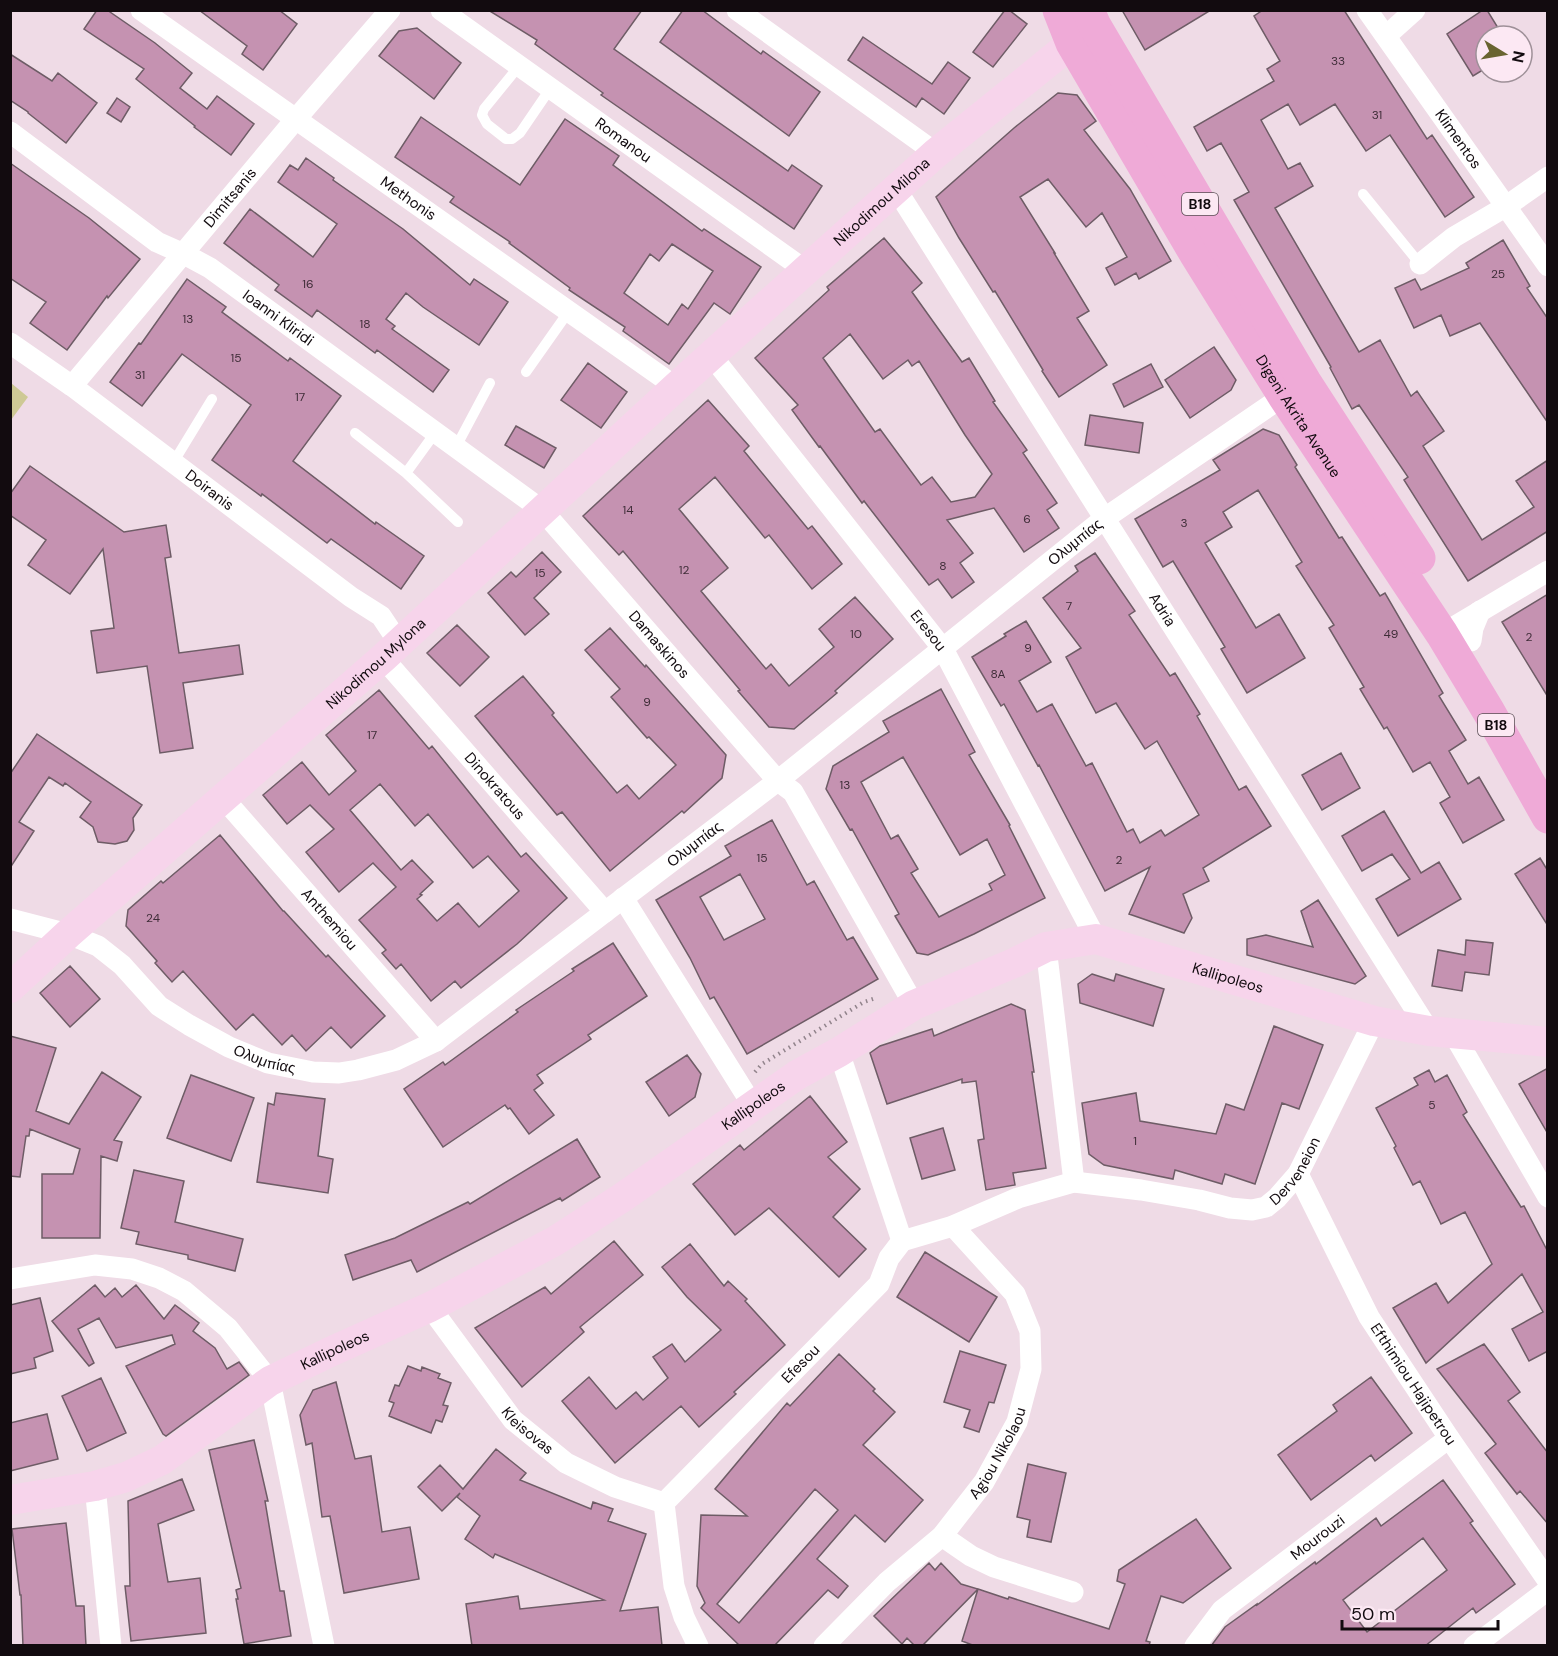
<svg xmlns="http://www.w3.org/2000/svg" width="1558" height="1656" font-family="'DM Sans',sans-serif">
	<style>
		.green { fill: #cec995 }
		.building { fill: #c592b1; stroke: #6e5c66; stroke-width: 1.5; fill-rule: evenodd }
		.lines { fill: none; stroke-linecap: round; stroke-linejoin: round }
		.path { stroke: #92848c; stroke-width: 4; stroke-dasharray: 1.5 4.5; stroke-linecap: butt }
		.lane { stroke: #fff; stroke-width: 10 }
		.street { stroke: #fff; stroke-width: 21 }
		.secondary { stroke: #f7d4eb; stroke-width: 30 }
		.primary { stroke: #efaad7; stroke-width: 33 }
		.labels { text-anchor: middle; stroke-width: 4.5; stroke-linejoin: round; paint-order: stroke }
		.number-label { font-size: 12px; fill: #3f2d38 }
		.shield { fill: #fce8f3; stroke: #584d53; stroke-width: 1.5 }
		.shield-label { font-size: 14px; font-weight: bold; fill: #120b0f }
		.street-label { font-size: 15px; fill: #120b0f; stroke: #fce8f3 }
	</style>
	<rect width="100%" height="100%" fill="#efdbe6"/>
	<path class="green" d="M11,383L28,397L11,420H10Z"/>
	<path class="building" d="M97,10H107L155,43L192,73L180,88L207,109L217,96L254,124L231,155L194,127L195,126L136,79L144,69L84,29Z
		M199,10H279L297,24L263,70L242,54L247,46Z
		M488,10H642L614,49L788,171L792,165L822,186L794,229L601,95L603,93L535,44L537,40Z
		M683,10H702L761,54L763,51L820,92L789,136L660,42Z
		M1005,10H1009L1027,24L993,67L973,52Z
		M1122,10H1211L1145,50Z
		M1263,10H1344L1427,139L1432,135L1474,197L1445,217L1390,135L1366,151L1335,104L1300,125L1288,104L1261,120L1288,169L1300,163L1313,186L1275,208L1359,352L1380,340L1411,396L1417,391L1444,431L1423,446L1482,540L1534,507L1516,481L1548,460V531L1468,581L1404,480L1408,477L1359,405L1352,409L1330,368L1331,367L1234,200L1249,192L1221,143L1207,151L1194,127L1274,81L1267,69L1280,61L1254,16Z
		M1483,10H1487L1503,36H1486V68L1473,76L1447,34Z
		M417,28L461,63L434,99L379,56L399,31Z
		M863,37L932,84L948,62L970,78L944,114L922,98L916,107L848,60Z
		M10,54L52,81L58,73L97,103L66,143L28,113V112L10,100Z
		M1058,93L1077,95L1096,121L1084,130L1130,189L1171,261L1139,279L1136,273L1115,285L1106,268L1127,257L1102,213L1086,227L1048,179L1020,197L1055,253H1054L1089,311L1077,318L1107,365L1059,397L1042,371L1043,370L995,291L993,292L959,238L936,197L1014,128Z
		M117,98L130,107L121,122L107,113Z
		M421,117L520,185L565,119L619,156L613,165L702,231L704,229L761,267L730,314L714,303L669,364L623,331L625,327L569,290L570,288L509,243L510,242L450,202L454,197L395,157ZM672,244L713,271L688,309L682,304L668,325L624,293L650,254L659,261Z
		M306,158L334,178L333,180L403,229L470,285L474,279L508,302L479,345L423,307L406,293L386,319L395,326L392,329L449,370L433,392L377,350L375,353L317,310L312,317L275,290L279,285L224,243L250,209L313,257L337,224L278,182L290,165L298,170Z
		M10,163L89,218L140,259L108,298L107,296L67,350L30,323L46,302L10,278Z
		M884,238L922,283L912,292L962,362L969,358L995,401L993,402L1027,450L1023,453L1057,503L1047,510L1059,528L1024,552L994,508L947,520L973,553L960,563L974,582L952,598L938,579L929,585L864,501L862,503L820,446L819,447L792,410L798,405L755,358L829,290L827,287ZM850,334L883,379L908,360L912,366L919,361L965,435L992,474L975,497L951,502L932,477L921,485L880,429L875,432L823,358Z
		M1503,240L1530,286L1527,288L1548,319V423L1480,323L1450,336L1441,315L1414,328L1395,288L1415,279L1421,290L1469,268L1466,263Z
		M187,279L226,307L222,312L288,361L290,358L341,396L293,461L375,524L376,522L424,556L401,589L331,539L327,543L262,494L261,496L212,460L251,405L189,359L182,354L142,406L110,382L139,343L141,344Z
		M1214,347L1236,380L1231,390L1190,418L1165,380Z
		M588,363L627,392L601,428L561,400Z
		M1151,364L1163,387L1124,407L1113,384Z
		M708,400L749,446L744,451L808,529L812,526L842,564L812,589L769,535L765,538L715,477L679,509L728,568L701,591L766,669L771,664L789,686L834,647L819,629L855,597L893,639L835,691L837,693L794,729L769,727L738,691L740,690L623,551L619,555L583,516Z
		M1090,415L1143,423L1139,453L1085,445Z
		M516,426L556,448L544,468L505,445Z
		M1263,429L1279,435L1297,465L1295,467L1339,538L1342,537L1380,596L1385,593L1443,693L1439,696L1466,740L1449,751L1468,784L1479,777L1504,820L1463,843L1440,803L1450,797L1430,762L1413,772L1387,727L1384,729L1360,689L1364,687L1329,628L1334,625L1296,566L1302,562L1258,490L1223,512L1232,527L1205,543L1256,628L1279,614L1305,658L1247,693L1221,649L1225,647L1173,561L1163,567L1135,519L1220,470L1213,460Z
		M30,466L124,532L166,525L171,557L165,558L179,653L239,645L243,674L183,683L193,748L160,753L147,666L97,673L91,631L114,628L103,549L70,594L28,565L46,540L10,515V494Z
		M542,552L561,572L534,598L549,614L525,635L488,593L511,572L516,577Z
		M1095,553L1135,611L1129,615L1170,676L1175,673L1200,714L1197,716L1239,790L1246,786L1271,826L1203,868L1209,881L1183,894L1192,918L1184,933L1129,914L1150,867L1105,891L1039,765L1038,766L1004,704L1001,706L972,657L1006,636L1004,634L1026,621L1051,662L1019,681L1037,712L1052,704L1086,766L1092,763L1127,832L1133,829L1140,843L1161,830L1165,836L1199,815L1157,741L1145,749L1116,703L1096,713L1066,657L1081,648L1043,598L1078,571L1075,566Z
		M1548,594V697L1502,622Z
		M457,625L489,657L460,686L427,653Z
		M610,628L645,667L646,665L726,755L722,778L684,813L682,811L610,871L562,812L557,815L475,716L523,676L554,713L552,715L617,793L627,785L639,799L676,765L649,737L647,738L611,697L620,689L585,650Z
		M941,689L975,752L969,755L1010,825L1009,826L1045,898L974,934L928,955L917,953L895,916L899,914L852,829L850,830L826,789L833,766L889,732L883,721ZM903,757L960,855L987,839L1005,875L989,884L992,890L939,917L911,873L918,869L898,835L891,839L861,782Z
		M379,690L429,749L432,746L521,857L526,853L567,898L517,944L461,988L455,981L431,1001L401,964L396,969L382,953L386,950L359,920L396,887L373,863L339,892L306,852L334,829L310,805L287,824L263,795L302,762L329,795L356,771L326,735ZM380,784L415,826L428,814L473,868L488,856L519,891L479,927L458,903L437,921L417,899L422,895L420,894L433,882L412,860L401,870L350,810Z
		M37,734L142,805L133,818L134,830L127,841L115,844L98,842L93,827L80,817L91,802L65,783L63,786L49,777L19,822L34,831L10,868V774Z
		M1341,753L1360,788L1322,810L1302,775Z
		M1384,811L1421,873L1439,862L1461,899L1398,936L1376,899L1410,879L1392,854L1362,871L1342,836Z
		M772,820L807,885L814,881L847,940L853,937L878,979L747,1054L714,997L710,999L690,958L656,900L731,856L725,846ZM740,874L765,919L724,940L700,897Z
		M220,835L283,911H284L326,957L328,955L385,1016L351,1048L331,1027L306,1051L292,1035L282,1045L253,1014L236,1030L183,971L172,982L155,963L157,961L126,926L128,910L161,881L163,883Z
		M1540,858L1548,871V926L1515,874Z
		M1318,900L1366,976L1355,984L1247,955V939L1266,935L1313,947L1301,911Z
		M1466,940L1493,943L1489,975L1465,972L1462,991L1432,986L1438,950L1465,955Z
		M613,943L647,996L588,1035L591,1039L537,1075L543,1083L534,1090L554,1115L529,1134L510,1108L508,1109L505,1105L443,1147L404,1089L443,1062L445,1065L518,1012L516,1010L574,971L572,969Z
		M70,966L100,999L70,1027L40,993Z
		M1092,974L1114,981L1116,974L1164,989L1153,1026L1080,1003L1078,984Z
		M1011,1004L1025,1010L1034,1072H1032L1046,1168L1013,1173L1015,1185L986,1190L978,1140L984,1139L976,1081L962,1083V1079L887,1104L870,1053L880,1046L932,1029L934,1036Z
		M1274,1026L1323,1045L1299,1109L1282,1103L1255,1184L1225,1174L1222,1184L1175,1170L1173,1179L1104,1165L1089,1154L1082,1103L1136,1093L1140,1121L1216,1134L1226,1104L1244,1110Z
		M10,1036L56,1048L36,1111L69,1124L102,1072L141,1097L114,1140L122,1142L117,1161L101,1156L100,1238H42V1174H73L80,1149L30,1129L29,1136H26L20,1177L10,1176Z
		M687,1055L701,1074L695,1097L669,1116L646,1082Z
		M1548,1068V1134L1519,1084Z
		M1429,1070L1435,1082L1447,1075L1467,1112L1463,1115L1521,1207L1524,1206L1548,1252V1351L1529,1361L1512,1329L1543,1312L1522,1274L1426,1363L1393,1308L1436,1283L1448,1303L1492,1264L1465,1212L1441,1224L1420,1181L1413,1185L1394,1148L1396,1146L1376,1108L1418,1085L1414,1078Z
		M191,1075L254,1098L231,1161L167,1138Z
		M276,1093L325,1099L318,1156L333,1159L328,1193L257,1182L268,1103L274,1105Z
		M810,1096L847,1142L828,1157L860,1189L833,1217L866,1249L839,1277L769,1208L735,1235L693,1184L740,1145L744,1150Z
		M943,1128L955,1170L922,1179L910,1138Z
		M577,1139L600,1177L562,1201L560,1198L417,1272L411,1260L353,1280L345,1255L395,1238L468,1202L470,1204Z
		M134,1170L184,1181L175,1222L243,1239L235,1271L188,1259V1255L136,1244L139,1232L121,1228Z
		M614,1241L643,1275L580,1327L584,1332L522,1387L475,1328L545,1287L551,1294Z
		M690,1244L724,1286L728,1281L747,1299L745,1301L785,1345L734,1392L736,1394L699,1427L681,1406L615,1463L562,1401L589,1377L616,1409L636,1392L643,1400L668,1378L653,1357L672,1344L685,1362L721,1330L687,1297L662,1267Z
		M925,1252L997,1297L969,1342L897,1297Z
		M95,1285L105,1297L115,1288L122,1297L136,1285L164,1319L175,1305L199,1323L193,1331L215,1348L227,1369L239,1362L249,1375L166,1436L163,1434L126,1366L175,1344L172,1335L116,1348L99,1318L78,1329L94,1363L89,1366L52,1321Z
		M40,1298L53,1351L34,1358L36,1368L10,1374V1305Z
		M1484,1344L1520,1392L1508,1401L1548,1453V1524L1520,1491L1517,1494L1485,1453L1496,1444L1437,1369Z
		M960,1351L1006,1365L994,1403L989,1402L979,1432L964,1427L970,1410L944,1402Z
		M839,1354L875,1389L873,1391L895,1412L863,1445L923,1500L885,1542L855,1515L817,1559L848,1586L838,1598L828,1590L774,1646H740L701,1608L705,1603L697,1586L701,1515L747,1516L715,1489L787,1403L790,1406ZM815,1489L838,1510L739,1623L717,1604Z
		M408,1366L421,1371L422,1367L440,1374L438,1378L451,1383L443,1405L448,1406L442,1422L436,1420L431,1433L389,1416L394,1403L389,1401L395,1385L399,1386Z
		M1371,1377L1412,1433L1375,1461L1371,1455L1311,1500L1278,1455L1337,1411L1333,1405Z
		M101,1378L126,1433L87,1451L62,1396Z
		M336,1382L355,1459L371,1456L382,1532L410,1527L419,1579L344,1593L330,1516L322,1517L312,1443L306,1445L300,1415L313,1390Z
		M47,1414L58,1459L10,1471V1423Z
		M254,1440L268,1501H265L280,1591H284L291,1636L244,1644L236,1599H238L236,1590L241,1588L209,1450Z
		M496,1449L526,1473L520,1480L591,1509L593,1502L613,1509L608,1521L646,1534L620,1611L658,1607L662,1646H472L466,1604L518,1596L520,1609L604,1600L495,1554L493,1558L465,1539L480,1516L457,1497L460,1493L442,1511L418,1487L440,1465L463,1489Z
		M1028,1464L1066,1473L1051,1542L1027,1537L1030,1520L1017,1517Z
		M182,1479L194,1510L158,1524L168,1582L200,1578L206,1633L131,1641L125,1586H130L128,1501Z
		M1443,1480L1473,1521L1470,1523L1515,1584L1476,1613L1473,1608L1425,1646H1211L1225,1627L1257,1604V1605L1315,1562L1316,1564L1376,1518L1381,1526ZM1423,1538L1447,1570L1367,1632L1343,1600Z
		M1196,1519L1231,1568L1183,1603L1161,1596L1146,1641L1150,1642L1149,1646H975L962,1641L978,1589L1008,1599L1009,1597L1109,1629L1125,1584L1117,1581L1119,1570Z
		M66,1523L76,1606H84L86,1646H23L21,1595H20L12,1529Z
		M929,1563L935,1570L941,1563L961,1584L978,1589L922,1646H915L907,1638L902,1644L874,1616Z"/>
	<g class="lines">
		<path class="path" d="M755,1072L762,1064L864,1002L876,998"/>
		<path class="lane" d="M519,66L484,109L482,115L487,124L506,139H512L520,133L550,89
			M1363,194L1420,264
			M526,372L569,311
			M355,433L406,473L458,522
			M456,447L490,383
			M173,463L212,399
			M406,473L435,433"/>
		<g class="street">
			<path id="s1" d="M141,10L676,387"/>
			<path id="s2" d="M441,10L805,270"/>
			<path d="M737,10L936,153"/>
			<path id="s3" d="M1367,10L1548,266"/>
			<path d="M1386,36L1415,10"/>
			<path id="s4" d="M10,132L157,242L184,254L210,268L542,510L777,780L793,792L914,1005"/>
			<path id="s5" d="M896,189L1429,1031"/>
			<path d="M1420,264L1454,237L1505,207L1548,177"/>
			<path id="s6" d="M10,343L72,386L351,597L381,616L399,643"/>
			<path id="s7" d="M711,355L943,649L1096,939"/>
			<path id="s8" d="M72,386L295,120L390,10"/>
			<path d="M1442,634L1548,571"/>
			<path d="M1471,641L1473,628L1480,611"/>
			<path id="s9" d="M383,658L605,912"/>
			<path id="s10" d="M224,799L436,1041"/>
			<path d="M623,898L753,1106"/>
			<path id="s11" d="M10,919L68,934L98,946L122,965L159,1006L189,1025L229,1047L268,1063L313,1072L339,1073L358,1070L396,1060L436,1041L605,912L775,783L1105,518L1294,389"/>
			<path d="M1046,947L1074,1182"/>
			<path d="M1453,1033L1548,1197"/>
			<path d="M839,1052L902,1241"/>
			<path id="s12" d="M1298,1174L1369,1317L1449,1438L1548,1581"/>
			<path d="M10,1279L95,1265L132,1269L159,1278L184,1291L228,1328L270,1381L324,1646"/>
			<path id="s13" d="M430,1307L513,1420L566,1463L615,1487L664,1503"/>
			<path d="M95,1486L111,1646"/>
			<path id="s14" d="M664,1503L879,1284L889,1258L902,1241L953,1226L1018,1198L1074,1182L1141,1190L1199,1200L1230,1208L1252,1210L1266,1207L1277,1198L1298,1174L1374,1021"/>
			<path d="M664,1503L674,1586L684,1617L698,1646"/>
			<path d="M942,1536L971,1556L994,1567L1073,1592"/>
			<path id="s15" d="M824,1646L887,1582L942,1536L984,1482L1017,1422L1031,1369L1030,1331L1015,1294L953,1226"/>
			<path id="s16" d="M1195,1646L1222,1610L1449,1438"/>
			<path d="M1474,1646L1548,1590"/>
		</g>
		<g class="secondary">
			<path id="s17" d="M10,988L68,934L383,658L676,387L936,153L1072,43"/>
			<path id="s18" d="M10,1500L95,1486L126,1477L162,1460L270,1381L330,1352L430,1307L555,1241L623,1197L797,1075L839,1052L914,1005L1014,963L1046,947L1096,939L1374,1021L1429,1031L1548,1042"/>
		</g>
		<g class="primary">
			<path id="s19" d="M1059,10L1072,43L1195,253L1284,396L1442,634L1489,712L1548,817"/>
			<path d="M1088,10L1095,26L1305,382L1419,558"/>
		</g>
	</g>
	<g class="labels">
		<g class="number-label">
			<text x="1338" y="65">33</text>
			<text x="1377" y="119">31</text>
			<text x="1498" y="278">25</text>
			<text x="308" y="288">16</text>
			<text x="188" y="323">13</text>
			<text x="365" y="328">18</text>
			<text x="236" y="362">15</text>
			<text x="140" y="379">31</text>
			<text x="300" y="401">17</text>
			<text x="628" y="514">14</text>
			<text x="1027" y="523">6</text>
			<text x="1184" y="527">3</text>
			<text x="943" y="570">8</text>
			<text x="684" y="574">12</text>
			<text x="540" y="577">15</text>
			<text x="1069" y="610">7</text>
			<text x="856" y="638">10</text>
			<text x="1391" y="638">49</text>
			<text x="1529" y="641">2</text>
			<text x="1028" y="652">9</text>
			<text x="998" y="678">8A</text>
			<text x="647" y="706">9</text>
			<text x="372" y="739">17</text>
			<text x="845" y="789">13</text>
			<text x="762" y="862">15</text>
			<text x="1119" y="864">2</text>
			<text x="153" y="922">24</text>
			<text x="1432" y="1109">5</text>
			<text x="1135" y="1145">1</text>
		</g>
		<g class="shield">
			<rect x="1182" y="193" width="36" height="22" rx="4.5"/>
			<rect x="1478" y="714" width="36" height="22" rx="4.5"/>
		</g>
		<g class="shield-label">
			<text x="1200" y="209">B18</text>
			<text x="1496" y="730">B18</text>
		</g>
		<g class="street-label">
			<text dy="5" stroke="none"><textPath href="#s3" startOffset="158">Klimentos</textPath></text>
			<text dy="5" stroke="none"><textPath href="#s2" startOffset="224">Romanou</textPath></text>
			<text dy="5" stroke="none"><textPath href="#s8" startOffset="246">Dimitsanis</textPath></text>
			<text dy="5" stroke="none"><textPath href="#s1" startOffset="327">Methonis</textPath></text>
			<text dy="5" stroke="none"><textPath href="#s17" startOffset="1174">Nikodimou Milona</textPath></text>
			<text dy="5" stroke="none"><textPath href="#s4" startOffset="327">Ioanni Kliridi</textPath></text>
			<text dy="5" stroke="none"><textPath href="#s19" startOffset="472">Digeni Akrita Avenue</textPath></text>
			<text dy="5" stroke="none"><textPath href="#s6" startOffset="248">Doiranis</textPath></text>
			<text dy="5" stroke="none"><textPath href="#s11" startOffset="1287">Ολυμπίας</textPath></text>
			<text dy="5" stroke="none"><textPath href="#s5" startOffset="498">Adria</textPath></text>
			<text dy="5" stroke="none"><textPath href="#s7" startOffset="351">Eresou</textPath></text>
			<text dy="5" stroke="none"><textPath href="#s4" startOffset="832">Damaskinos</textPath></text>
			<text dy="5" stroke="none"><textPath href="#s17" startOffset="489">Nikodimou Mylona</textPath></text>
			<text dy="5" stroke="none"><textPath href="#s9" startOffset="170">Dinokratous</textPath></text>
			<text dy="5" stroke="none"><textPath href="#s11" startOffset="801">Ολυμπίας</textPath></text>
			<text dy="5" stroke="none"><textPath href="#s10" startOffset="160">Anthemiou</textPath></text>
			<text dy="5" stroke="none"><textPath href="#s18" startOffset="1372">Kallipoleos</textPath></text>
			<text dy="5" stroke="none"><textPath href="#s11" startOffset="297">Ολυμπίας</textPath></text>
			<text dy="5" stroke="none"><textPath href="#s18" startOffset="850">Kallipoleos</textPath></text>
			<text dy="5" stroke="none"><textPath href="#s14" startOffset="780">Derveneion</textPath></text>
			<text dy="5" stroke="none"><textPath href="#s18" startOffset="364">Kallipoleos</textPath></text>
			<text dy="5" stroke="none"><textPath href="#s14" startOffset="195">Efesou</textPath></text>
			<text dy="5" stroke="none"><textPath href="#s12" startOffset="240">Efthimiou Hajipetrou</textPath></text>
			<text dy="5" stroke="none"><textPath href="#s13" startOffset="158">Kleisovas</textPath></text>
			<text dy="5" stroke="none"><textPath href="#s15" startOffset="262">Agiou Nikolaou</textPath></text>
			<text dy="5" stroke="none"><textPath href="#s16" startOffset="165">Mourouzi</textPath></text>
		</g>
	</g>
	<rect width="1558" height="1656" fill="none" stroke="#120b0f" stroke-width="24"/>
	<g transform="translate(1504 54) rotate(101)"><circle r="28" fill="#fce8f3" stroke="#9e9098" stroke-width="1.5"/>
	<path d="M0-4.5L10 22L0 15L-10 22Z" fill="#696430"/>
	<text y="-9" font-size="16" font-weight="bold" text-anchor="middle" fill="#120b0f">N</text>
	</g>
	<path d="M1342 1620v9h156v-9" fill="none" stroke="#120b0f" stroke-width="3"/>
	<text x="1351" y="1620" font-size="18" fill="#120b0f" stroke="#fce8f3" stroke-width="4.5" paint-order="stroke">50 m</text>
</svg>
